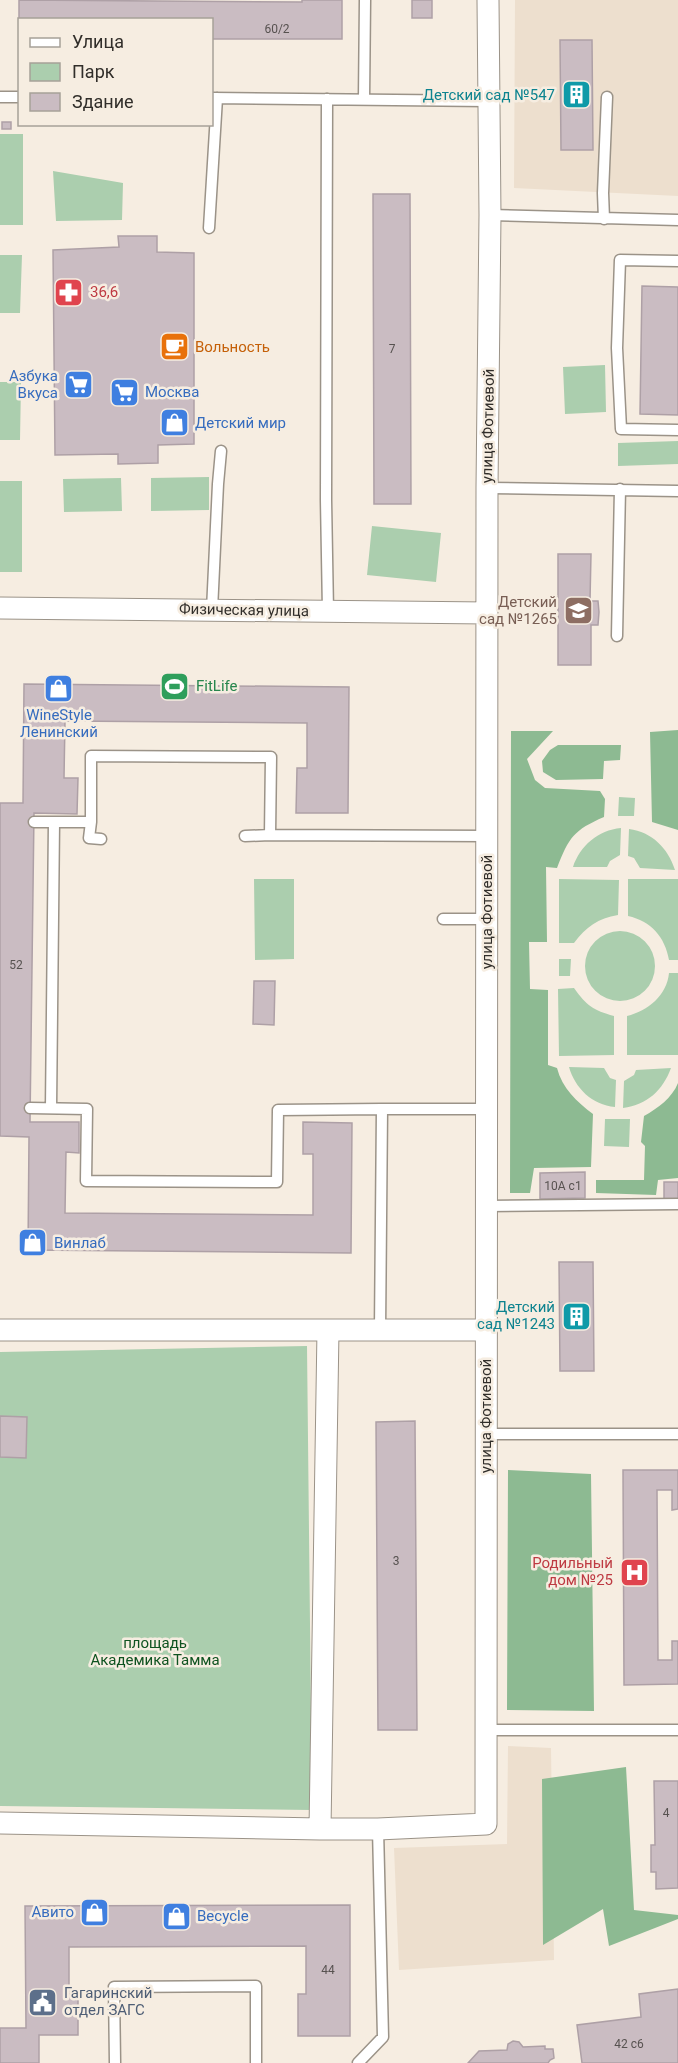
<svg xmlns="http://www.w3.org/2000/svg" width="678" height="2063" font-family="Roboto,sans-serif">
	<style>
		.built { fill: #eddfce }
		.green { fill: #abceae }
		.forest { fill: #8dba92 }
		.building { fill: #cabcc2; stroke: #aea0a6; stroke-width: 1.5 }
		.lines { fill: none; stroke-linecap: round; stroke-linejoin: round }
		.lane-casing { stroke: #9b9388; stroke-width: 13 }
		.street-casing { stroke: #9b9388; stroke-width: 23 }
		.lane { stroke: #fff; stroke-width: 10 }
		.street { stroke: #fff; stroke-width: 21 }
		.labels { text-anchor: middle; stroke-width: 5; stroke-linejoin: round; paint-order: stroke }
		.number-label { font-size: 12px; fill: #575250 }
		.culture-label { font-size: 15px; fill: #0d838f; stroke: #f6ede1; text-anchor: end }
		.health-label { font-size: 15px; fill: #be3a42; stroke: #f6ede1; text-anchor: start }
		.food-label { font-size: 15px; fill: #c56008; stroke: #f6ede1; text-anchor: start }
		.shop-label { font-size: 15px; fill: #366cbe; stroke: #f6ede1; text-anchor: start }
		.street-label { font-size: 15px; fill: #312e2a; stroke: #f6ede1 }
		.education-label { font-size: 15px; fill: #785e54; stroke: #f6ede1; text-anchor: end }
		.leisure-label { font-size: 15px; fill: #27864d; stroke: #f6ede1; text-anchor: start }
		.park-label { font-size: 15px; fill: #0f5320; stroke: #f6ede1 }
		.service-label { font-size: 15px; fill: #4e5e75; stroke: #f6ede1; text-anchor: start }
	</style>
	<rect width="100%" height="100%" fill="#f6ede1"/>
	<path class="built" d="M515,0H678V196L514,188Z
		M508,1746L551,1748L554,1960L399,1970L394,1848L507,1844Z"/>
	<path class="green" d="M0,134H23V225H0Z
		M53,171L123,183L122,220L56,221Z
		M0,255H22L20,313H0Z
		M605,365L606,412L565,414L563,367Z
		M0,382H21L20,440H0Z
		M678,441V464L618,466V443Z
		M209,477V510L151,511V478Z
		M121,478L122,511L64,512L63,479Z
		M0,481H22V572H0Z
		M372,526L441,533L436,582L367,575Z
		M619,797L635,798L634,816H618Z
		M621,828L620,855L610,861L607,867H573C580,846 598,830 621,828Z
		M629,829C652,832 668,848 675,870L640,868L634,858L628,856Z
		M294,879V959L255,960L254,879Z
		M559,879L619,880L618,915C598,918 586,927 574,943H559Z
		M628,879H678V960H669C665,937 651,921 628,916Z
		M585 966a35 35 0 1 1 70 0a35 35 0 1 1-70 0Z
		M559,959H571L570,976H559Z
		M669,973H678V1055H627V1016C648,1011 667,995 669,973Z
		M574,988C587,1006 593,1010 614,1016V1055L559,1056L558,989Z
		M569,1067L604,1068L610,1078L616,1080L615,1107C592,1105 575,1088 569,1067Z
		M671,1068C663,1090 647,1105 623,1108L624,1081L634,1075L636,1070Z
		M605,1119H630L629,1147L604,1146Z
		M307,1346L312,1810L0,1806V1352Z"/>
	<path class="forest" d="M678,730V830L652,822L650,732Z
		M511,731H553L527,759L535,780L545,788L600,791L605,799L604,817C574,830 569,837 557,868L546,867L547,942H529L530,989L548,990V1065L557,1068C562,1088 577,1102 593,1114L591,1167L534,1168L530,1193H510Z
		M558,745H621L620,760L604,761L603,779L556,780L543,772L542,761L550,750Z
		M678,1083V1178L658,1180L656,1195L596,1193V1180H644L645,1146L641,1142L644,1116C658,1108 672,1098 678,1083Z
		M508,1470L591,1474L594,1711L507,1710Z
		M626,1767L634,1910L678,1915V1919L609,1946L603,1909L543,1945L542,1779Z"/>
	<path class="building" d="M19,0L302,2V0H342V39H212V20H20L19,39Z
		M412,0H432V18H412Z
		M560,40H592L593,150H561Z
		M2,122H11V129H2Z
		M373,194H410L411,504H374Z
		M118,236H157V252L194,253V444L158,445V463L118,464V454L55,455L53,250L119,247Z
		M642,286L678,287V415L640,414Z
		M558,554H591L590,601H598L599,612L598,625H591V665H558Z
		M24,684L349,687L348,813H296L297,768H307V723L65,721L64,778H78L77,814L34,813L30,1122H79V1153L66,1152L65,1213L313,1215V1154H303V1122L352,1123L351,1253L28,1250L29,1137L0,1136V803H23Z
		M254,981H275L274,1025L253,1024Z
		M585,1172V1198L540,1199V1173Z
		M664,1182H678V1199H664Z
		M559,1262H593L594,1371H560Z
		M0,1416L27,1417L26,1458L0,1457Z
		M415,1421L417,1730H378L376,1422Z
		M623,1470H678V1509L672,1510V1490H657L658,1660H672V1641H678V1684L624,1685Z
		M654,1781H678V1888L656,1889V1872H651V1845H655Z
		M350,1905V2036H298V1994H306V1946L69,1947V1995H78V2035H39V2063H0V2028H26L25,1906Z
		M678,1989V2063H582L577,2025L641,2017L639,1994Z
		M513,2041L519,2042L523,2047L545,2046V2049H553L554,2058L550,2060L548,2063H468L479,2051L507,2050L508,2044Z"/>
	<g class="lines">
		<defs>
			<path id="lane" d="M0,97H20
				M212,98L488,101
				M327,99L326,500L328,611
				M364,99L365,0
				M490,215L678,220
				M604,219L603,193L607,97
				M209,228L217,98
				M678,261L620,260L617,348L621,429L678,430
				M487,488L678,491
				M212,610L218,484L221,451
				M617,636L620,489
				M34,822H54
				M91,822L89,838L101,839
				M245,836L270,835
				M443,919H487
				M30,1108L87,1109L86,1181L277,1182L278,1110L382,1109L380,1330
				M51,1108L54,822H91V756L271,757L270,835L487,836
				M382,1109H486
				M486,1206L678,1204
				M486,1434H678
				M485,1730H678
				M115,2063L114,1987L256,1986V2063
				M358,2063L383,2037L378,1829"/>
			<path id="street" d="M0,608L487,613
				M0,1330H486
				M0,1823L320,1829H378L486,1824L487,488L490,215L488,0
				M320,1829L328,1330"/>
		</defs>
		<use href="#lane" class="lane-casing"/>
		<use href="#street" class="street-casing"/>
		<use href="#lane" class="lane"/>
		<use href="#street" class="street"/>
	</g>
	<defs>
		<symbol id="building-square" viewBox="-11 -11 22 22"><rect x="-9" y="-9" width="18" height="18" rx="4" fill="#0f9aa8" stroke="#f6ede1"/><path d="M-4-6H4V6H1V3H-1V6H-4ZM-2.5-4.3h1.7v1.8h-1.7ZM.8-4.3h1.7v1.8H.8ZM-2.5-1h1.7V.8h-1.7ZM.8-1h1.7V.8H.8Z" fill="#fff"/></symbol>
		<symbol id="pharmacy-square" viewBox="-11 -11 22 22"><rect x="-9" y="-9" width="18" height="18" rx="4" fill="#e0444e" stroke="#f6ede1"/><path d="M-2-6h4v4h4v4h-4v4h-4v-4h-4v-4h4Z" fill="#fff"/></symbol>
		<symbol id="cafe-square" viewBox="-11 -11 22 22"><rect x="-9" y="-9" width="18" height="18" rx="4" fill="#e8710a" stroke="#f6ede1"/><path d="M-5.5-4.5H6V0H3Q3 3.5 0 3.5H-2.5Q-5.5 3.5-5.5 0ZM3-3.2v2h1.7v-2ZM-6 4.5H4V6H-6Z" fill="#fff"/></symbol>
		<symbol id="supermarket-square" viewBox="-11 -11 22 22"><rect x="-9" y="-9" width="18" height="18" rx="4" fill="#3f7fe0" stroke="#f6ede1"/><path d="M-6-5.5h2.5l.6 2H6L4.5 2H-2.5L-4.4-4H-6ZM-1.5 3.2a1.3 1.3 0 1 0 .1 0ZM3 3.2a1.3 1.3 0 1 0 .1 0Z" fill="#fff"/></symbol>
		<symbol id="shop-square" viewBox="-11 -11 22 22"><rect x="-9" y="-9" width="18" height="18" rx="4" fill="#3f7fe0" stroke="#f6ede1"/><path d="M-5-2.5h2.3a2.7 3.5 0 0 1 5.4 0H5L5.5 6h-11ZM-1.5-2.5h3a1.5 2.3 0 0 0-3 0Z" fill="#fff"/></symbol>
		<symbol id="school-square" viewBox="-11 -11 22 22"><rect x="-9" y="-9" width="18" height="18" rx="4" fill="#8d6e63" stroke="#f6ede1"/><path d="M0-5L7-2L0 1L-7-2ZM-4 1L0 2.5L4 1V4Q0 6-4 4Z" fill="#fff"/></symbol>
		<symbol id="stadium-square" viewBox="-11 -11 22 22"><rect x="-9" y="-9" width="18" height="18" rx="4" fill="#2e9e5b" stroke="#f6ede1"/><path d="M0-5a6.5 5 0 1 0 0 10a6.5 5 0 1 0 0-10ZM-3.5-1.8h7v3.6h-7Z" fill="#fff"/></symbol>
		<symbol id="hospital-square" viewBox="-11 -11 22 22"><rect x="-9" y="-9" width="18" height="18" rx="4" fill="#e0444e" stroke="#f6ede1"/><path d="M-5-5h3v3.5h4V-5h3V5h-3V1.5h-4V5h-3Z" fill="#fff"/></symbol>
		<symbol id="civic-square" viewBox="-11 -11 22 22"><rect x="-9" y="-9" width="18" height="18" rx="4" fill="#5c6f8a" stroke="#f6ede1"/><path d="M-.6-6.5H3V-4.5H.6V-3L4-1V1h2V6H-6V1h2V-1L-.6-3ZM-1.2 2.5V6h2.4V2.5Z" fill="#fff"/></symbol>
	</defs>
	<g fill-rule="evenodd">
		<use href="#building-square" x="560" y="78" width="33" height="33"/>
		<use href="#pharmacy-square" x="52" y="276" width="33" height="33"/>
		<use href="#cafe-square" x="158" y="330" width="33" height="33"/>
		<use href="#supermarket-square" x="62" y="368" width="33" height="33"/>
		<use href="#supermarket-square" x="108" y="376" width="33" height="33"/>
		<use href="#shop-square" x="158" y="406" width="33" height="33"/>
		<use href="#school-square" x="562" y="594" width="33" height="33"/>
		<use href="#stadium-square" x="158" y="670" width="33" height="33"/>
		<use href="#shop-square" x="42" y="672" width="33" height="33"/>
		<use href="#shop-square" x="16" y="1226" width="33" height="33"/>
		<use href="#building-square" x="560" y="1300" width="33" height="33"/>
		<use href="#hospital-square" x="618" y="1556" width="33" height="33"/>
		<use href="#shop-square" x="78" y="1896" width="33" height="33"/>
		<use href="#shop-square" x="160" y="1900" width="33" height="33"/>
		<use href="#civic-square" x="26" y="1986" width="33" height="33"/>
	</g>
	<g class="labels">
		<g class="number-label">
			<text x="277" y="33">60/2</text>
			<text x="392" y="353">7</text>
			<text x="16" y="969">52</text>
			<text x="563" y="1190">10А с1</text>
			<text x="396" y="1565">3</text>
			<text x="666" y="1817">4</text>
			<text x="328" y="1974">44</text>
			<text x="629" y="2048">42 с6</text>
		</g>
		<g class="culture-label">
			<text x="555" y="100">Детский сад №547</text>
			<text x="555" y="1312">Детский<tspan x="555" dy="17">сад №1243</tspan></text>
		</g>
		<g class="health-label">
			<text x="90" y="297">36,6</text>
			<text x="613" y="1568" text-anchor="end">Родильный<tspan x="613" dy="17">дом №25</tspan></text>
		</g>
		<g class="food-label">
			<text x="195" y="352">Вольность</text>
		</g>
		<g class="shop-label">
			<text x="58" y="381" text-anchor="end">Азбука<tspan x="58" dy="17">Вкуса</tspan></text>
			<text x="145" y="397">Москва</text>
			<text x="195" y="428">Детский мир</text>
			<text x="59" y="720" text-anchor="middle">WineStyle<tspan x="59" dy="17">Ленинский</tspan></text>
			<text x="54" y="1248">Винлаб</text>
			<text x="74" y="1917" text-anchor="end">Авито</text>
			<text x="197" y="1921">Becycle</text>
		</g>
		<g class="street-label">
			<text transform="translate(488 426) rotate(-89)" y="5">улица Фотиевой</text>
			<text transform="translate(244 610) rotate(1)" y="5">Физическая улица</text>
			<text transform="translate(487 912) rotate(-90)" y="5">улица Фотиевой</text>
			<text transform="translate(486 1416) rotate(-90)" y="5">улица Фотиевой</text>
		</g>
		<g class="education-label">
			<text x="557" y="607">Детский<tspan x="557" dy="17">сад №1265</tspan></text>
		</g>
		<g class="leisure-label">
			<text x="196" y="691">FitLife</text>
		</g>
		<g class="park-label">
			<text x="155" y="1648">площадь<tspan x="155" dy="17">Академика Тамма</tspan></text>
		</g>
		<g class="service-label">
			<text x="64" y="1998">Гагаринский<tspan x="64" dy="17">отдел ЗАГС</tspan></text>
		</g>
	</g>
	<rect x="18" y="18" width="195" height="108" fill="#f6ede1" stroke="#a7a198" stroke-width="1.5"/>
	<rect x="30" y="38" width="30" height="9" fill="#ffffff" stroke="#a7a198" stroke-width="1.5"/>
	<text x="72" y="48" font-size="18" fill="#312e2a">Улица</text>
	<rect x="30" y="63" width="30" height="18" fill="#abceae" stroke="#a7a198" stroke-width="1.5"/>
	<text x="72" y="78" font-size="18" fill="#312e2a">Парк</text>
	<rect x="30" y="93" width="30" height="18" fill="#cabcc2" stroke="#a7a198" stroke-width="1.5"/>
	<text x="72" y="108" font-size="18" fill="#312e2a">Здание</text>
</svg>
